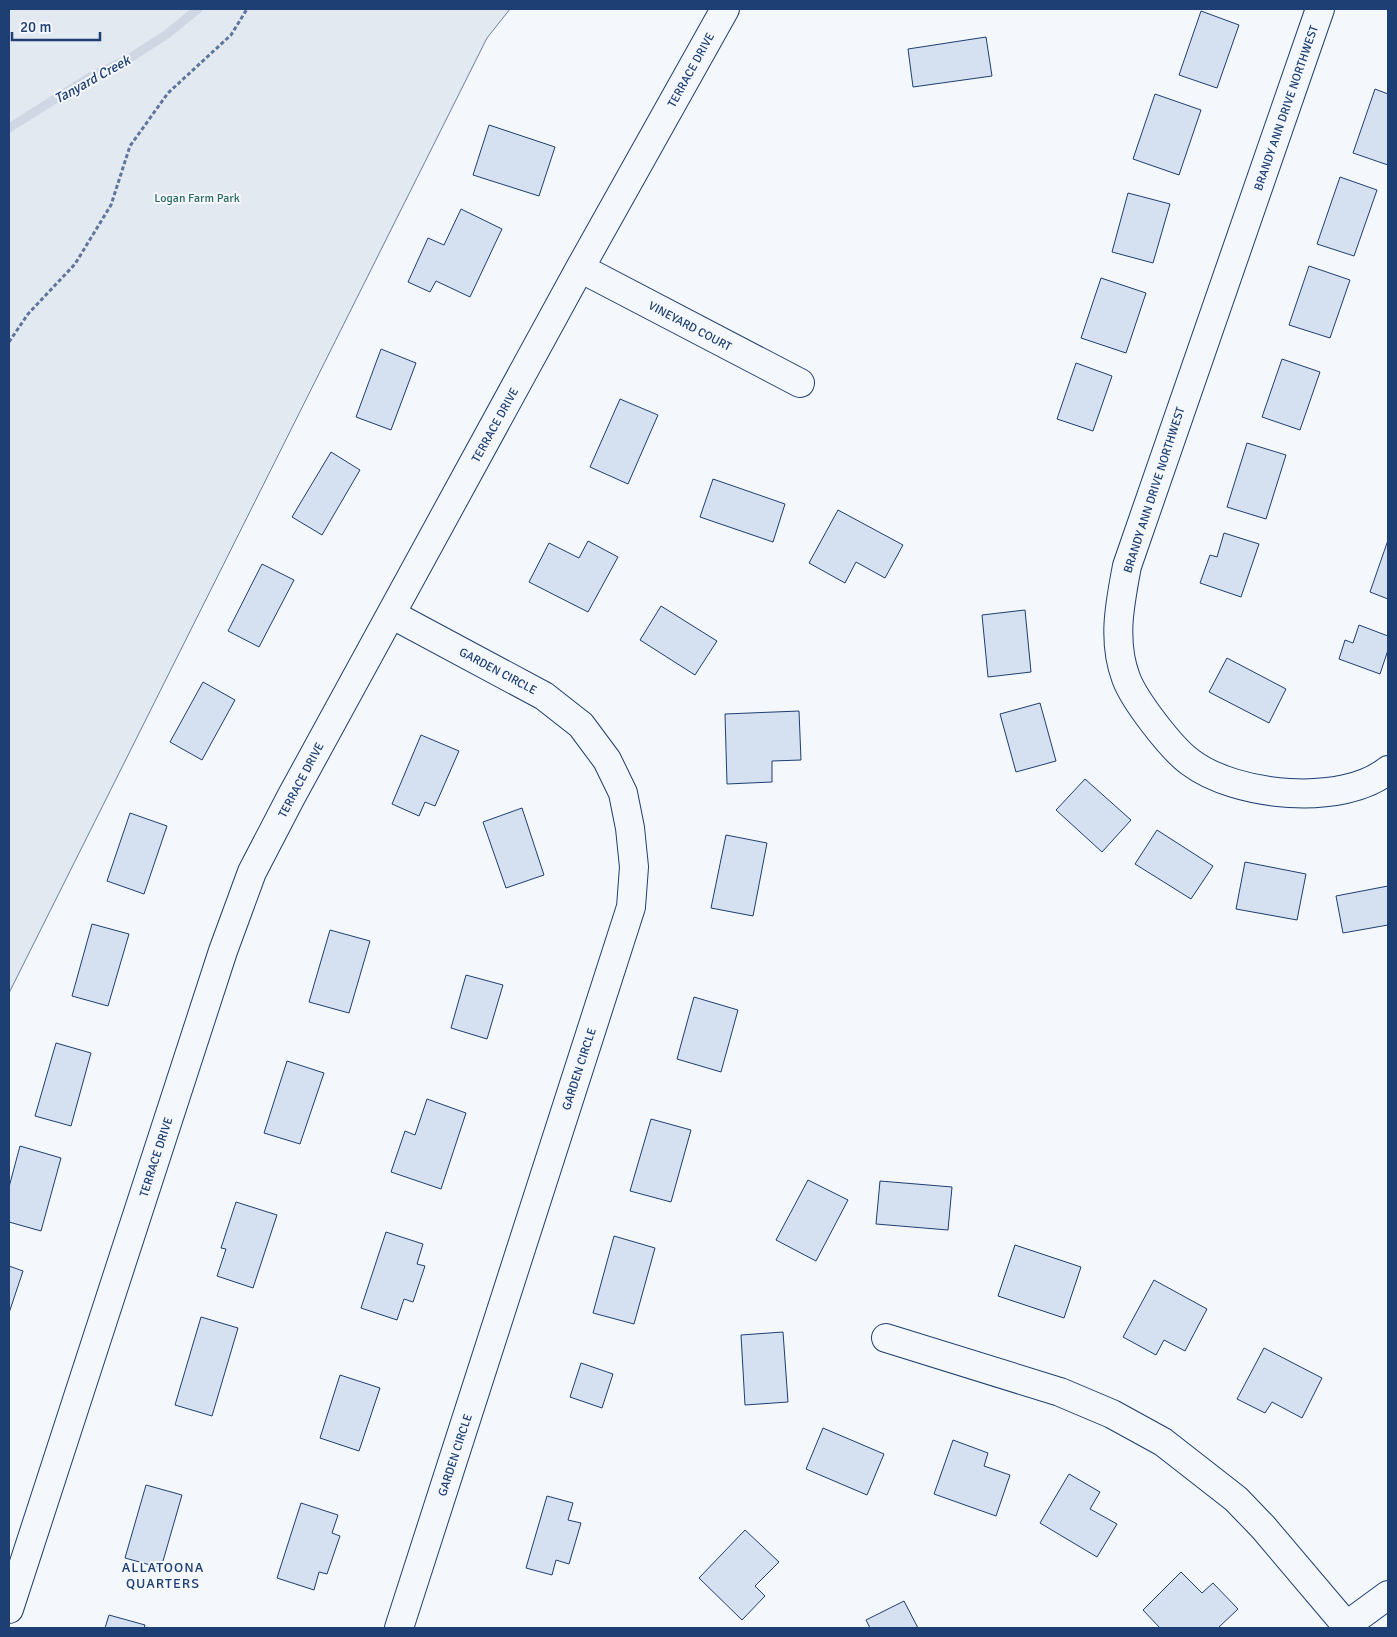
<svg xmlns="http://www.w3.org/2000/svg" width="1397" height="1637" font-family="Signika,sans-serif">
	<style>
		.green { fill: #e3e9f0; stroke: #687fa3 }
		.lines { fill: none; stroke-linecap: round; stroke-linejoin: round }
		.stream { stroke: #cfd7e4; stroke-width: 9 }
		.building { fill: #d5e0f0; stroke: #1d3f73 }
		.minor-casing { stroke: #1d3f73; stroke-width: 30 }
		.path { stroke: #5e769c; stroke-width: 3; stroke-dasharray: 4 2.5; stroke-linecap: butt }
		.minor { stroke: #f4f7fb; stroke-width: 28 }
		.labels { text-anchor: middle; stroke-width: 4; stroke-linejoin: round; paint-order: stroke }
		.street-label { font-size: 12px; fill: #1d3f73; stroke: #f4f7fb }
		.park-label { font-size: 12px; fill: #2c6c60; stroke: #f4f7fb }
		.water-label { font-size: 14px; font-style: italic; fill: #1d3f73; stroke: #f4f7fb }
		.neighbourhood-label { font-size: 14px; letter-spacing: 1px; fill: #1d3f73; stroke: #f4f7fb }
	</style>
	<rect width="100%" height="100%" fill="#f4f7fb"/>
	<path class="green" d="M9,9H510L487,38L9,993Z"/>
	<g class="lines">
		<path class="stream" d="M9,128L90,77L130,58L167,34L198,9"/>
	</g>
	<path class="building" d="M1201,11L1239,25L1217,88L1179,75Z
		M986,37L992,76L913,87L908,49Z
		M1375,89L1388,94V165L1353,153Z
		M1155,94L1201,110L1179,175L1133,159Z
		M489,125L555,147L539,196L473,175Z
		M1340,177L1377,190L1354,256L1317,244Z
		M1128,193L1170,204L1153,263L1112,252Z
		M461,209L502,229L470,297L436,281L430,292L408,282L428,238L444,245Z
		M1309,266L1350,280L1330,338L1289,325Z
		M1101,278L1146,293L1126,353L1081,338Z
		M381,349L416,363L391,430L356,417Z
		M1282,359L1320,372L1300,430L1262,417Z
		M1076,363L1112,376L1093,431L1057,419Z
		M620,399L658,415L628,484L590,467Z
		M1247,443L1286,455L1266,519L1227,507Z
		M331,452L360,470L322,535L292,517Z
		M713,479L785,504L773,542L700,517Z
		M838,510L903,545L885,578L856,562L845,583L809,563Z
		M1224,533L1259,544L1241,597L1200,583L1210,555L1217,557Z
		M1388,540V599L1370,592Z
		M588,541L618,557L588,612L529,582L549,543L579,558Z
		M262,564L294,580L259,647L228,631Z
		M661,606L717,641L695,675L640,640Z
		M1025,610L1031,672L988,677L982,615Z
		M1359,625L1388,636V650L1380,674L1339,659L1345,640L1353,643Z
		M1227,658L1286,689L1269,723L1209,692Z
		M203,682L235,700L202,760L170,742Z
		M1040,703L1056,761L1016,772L1000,714Z
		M799,711L801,760L772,761V782L727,784L725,714Z
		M421,735L459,751L435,806L425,802L419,816L392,804Z
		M1085,779L1131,820L1102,852L1056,810Z
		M522,808L544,875L506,888L483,822Z
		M130,813L167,826L144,894L107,881Z
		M1157,830L1213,866L1191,899L1135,864Z
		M726,835L767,843L753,916L711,908Z
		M1245,862L1306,874L1297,920L1236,909Z
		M1388,886V925L1343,933L1336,896Z
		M92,924L129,934L108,1006L72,996Z
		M330,930L370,941L349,1013L309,1002Z
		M466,975L503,985L487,1039L451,1028Z
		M694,997L738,1010L721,1072L677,1059Z
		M56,1043L91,1053L71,1126L35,1116Z
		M287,1061L324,1073L300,1144L264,1133Z
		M427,1099L466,1113L441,1189L391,1172L405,1131L415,1135Z
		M651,1119L691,1130L671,1202L630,1191Z
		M20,1146L61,1158L41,1231L9,1222V1187Z
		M808,1180L848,1200L816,1261L776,1240Z
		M880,1181L952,1187L948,1230L876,1224Z
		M236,1202L277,1215L253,1288L217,1276L226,1249L221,1248Z
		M386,1232L423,1244L417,1264L425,1266L413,1302L404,1299L397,1320L361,1308Z
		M614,1236L655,1248L634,1324L593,1313Z
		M1015,1245L1081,1267L1064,1318L998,1296Z
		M9,1266L23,1271L9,1313Z
		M1154,1280L1207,1309L1185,1351L1164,1340L1156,1355L1123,1337Z
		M201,1317L238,1328L212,1416L175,1405Z
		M783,1332L788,1402L745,1405L741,1335Z
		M1264,1348L1322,1378L1302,1418L1272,1402L1265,1413L1237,1399Z
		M581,1363L613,1374L602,1408L570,1397Z
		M340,1375L380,1388L359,1451L320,1438Z
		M823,1428L884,1454L867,1495L806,1469Z
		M953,1440L988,1453L984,1466L1010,1475L996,1516L934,1494Z
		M1069,1474L1100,1492L1090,1509L1117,1524L1097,1557L1040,1523Z
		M146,1485L182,1495L161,1568L125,1558Z
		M547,1496L573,1503L568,1520L581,1523L569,1564L556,1560L552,1575L526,1568Z
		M301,1503L338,1515L332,1533L340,1536L327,1574L319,1572L314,1590L277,1578Z
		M745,1530L779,1562L755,1586L765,1596L742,1620L699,1578Z
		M1181,1572L1202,1593L1213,1583L1238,1609L1218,1628H1160L1143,1610Z
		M904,1601L918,1628H870L866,1620Z
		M109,1615L145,1625L144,1628H105Z"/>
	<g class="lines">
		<defs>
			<path id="minor" d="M1320,9L1127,566C1120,603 1112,641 1126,678C1134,700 1171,748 1190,762C1236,797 1343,807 1388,770
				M580,268L800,383
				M391,614L544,696L581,725L607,760L623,793L630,828L634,867L631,907L399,1628
				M886,1338L1060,1392L1112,1414L1163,1442L1236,1499L1263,1527L1346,1625
				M9,1609L223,951L252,872L291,797L580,268L725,9
				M1343,1628L1388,1595"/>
		</defs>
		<use href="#minor" class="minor-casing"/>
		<path class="path" d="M9,342L28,314L75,264L111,205L130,146L168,93L231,35L247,9"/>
		<use href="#minor" class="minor"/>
	</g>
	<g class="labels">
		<g class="street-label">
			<text transform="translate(691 70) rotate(-61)" y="4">TERRACE DRIVE</text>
			<text transform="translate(1286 108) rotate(-71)" y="4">BRANDY ANN DRIVE NORTHWEST</text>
			<text transform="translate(690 326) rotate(28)" y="4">VINEYARD COURT</text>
			<text transform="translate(495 425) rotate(-61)" y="4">TERRACE DRIVE</text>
			<text transform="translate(1154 490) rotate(-72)" y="4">BRANDY ANN DRIVE NORTHWEST</text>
			<text transform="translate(498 671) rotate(28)" y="4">GARDEN CIRCLE</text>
			<text transform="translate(301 780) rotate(-62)" y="4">TERRACE DRIVE</text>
			<text transform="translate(579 1069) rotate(-72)" y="4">GARDEN CIRCLE</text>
			<text transform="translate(156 1157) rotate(-72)" y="4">TERRACE DRIVE</text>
			<text transform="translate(455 1455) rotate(-72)" y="4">GARDEN CIRCLE</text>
		</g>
		<g class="park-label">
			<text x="197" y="202">Logan Farm Park</text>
		</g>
		<g class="water-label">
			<text transform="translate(92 79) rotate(-29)" y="5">Tanyard Creek</text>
		</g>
		<g class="neighbourhood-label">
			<text x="163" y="1572">ALLATOONA<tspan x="163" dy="16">QUARTERS</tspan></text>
		</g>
	</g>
	<rect width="1397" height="1637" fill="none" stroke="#1d3f73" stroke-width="20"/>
	<path d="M12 32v8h88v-8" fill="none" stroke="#1d3f73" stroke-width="2.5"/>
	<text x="20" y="32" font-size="15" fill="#1d3f73" stroke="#f4f7fb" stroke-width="4" paint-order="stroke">20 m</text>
</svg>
